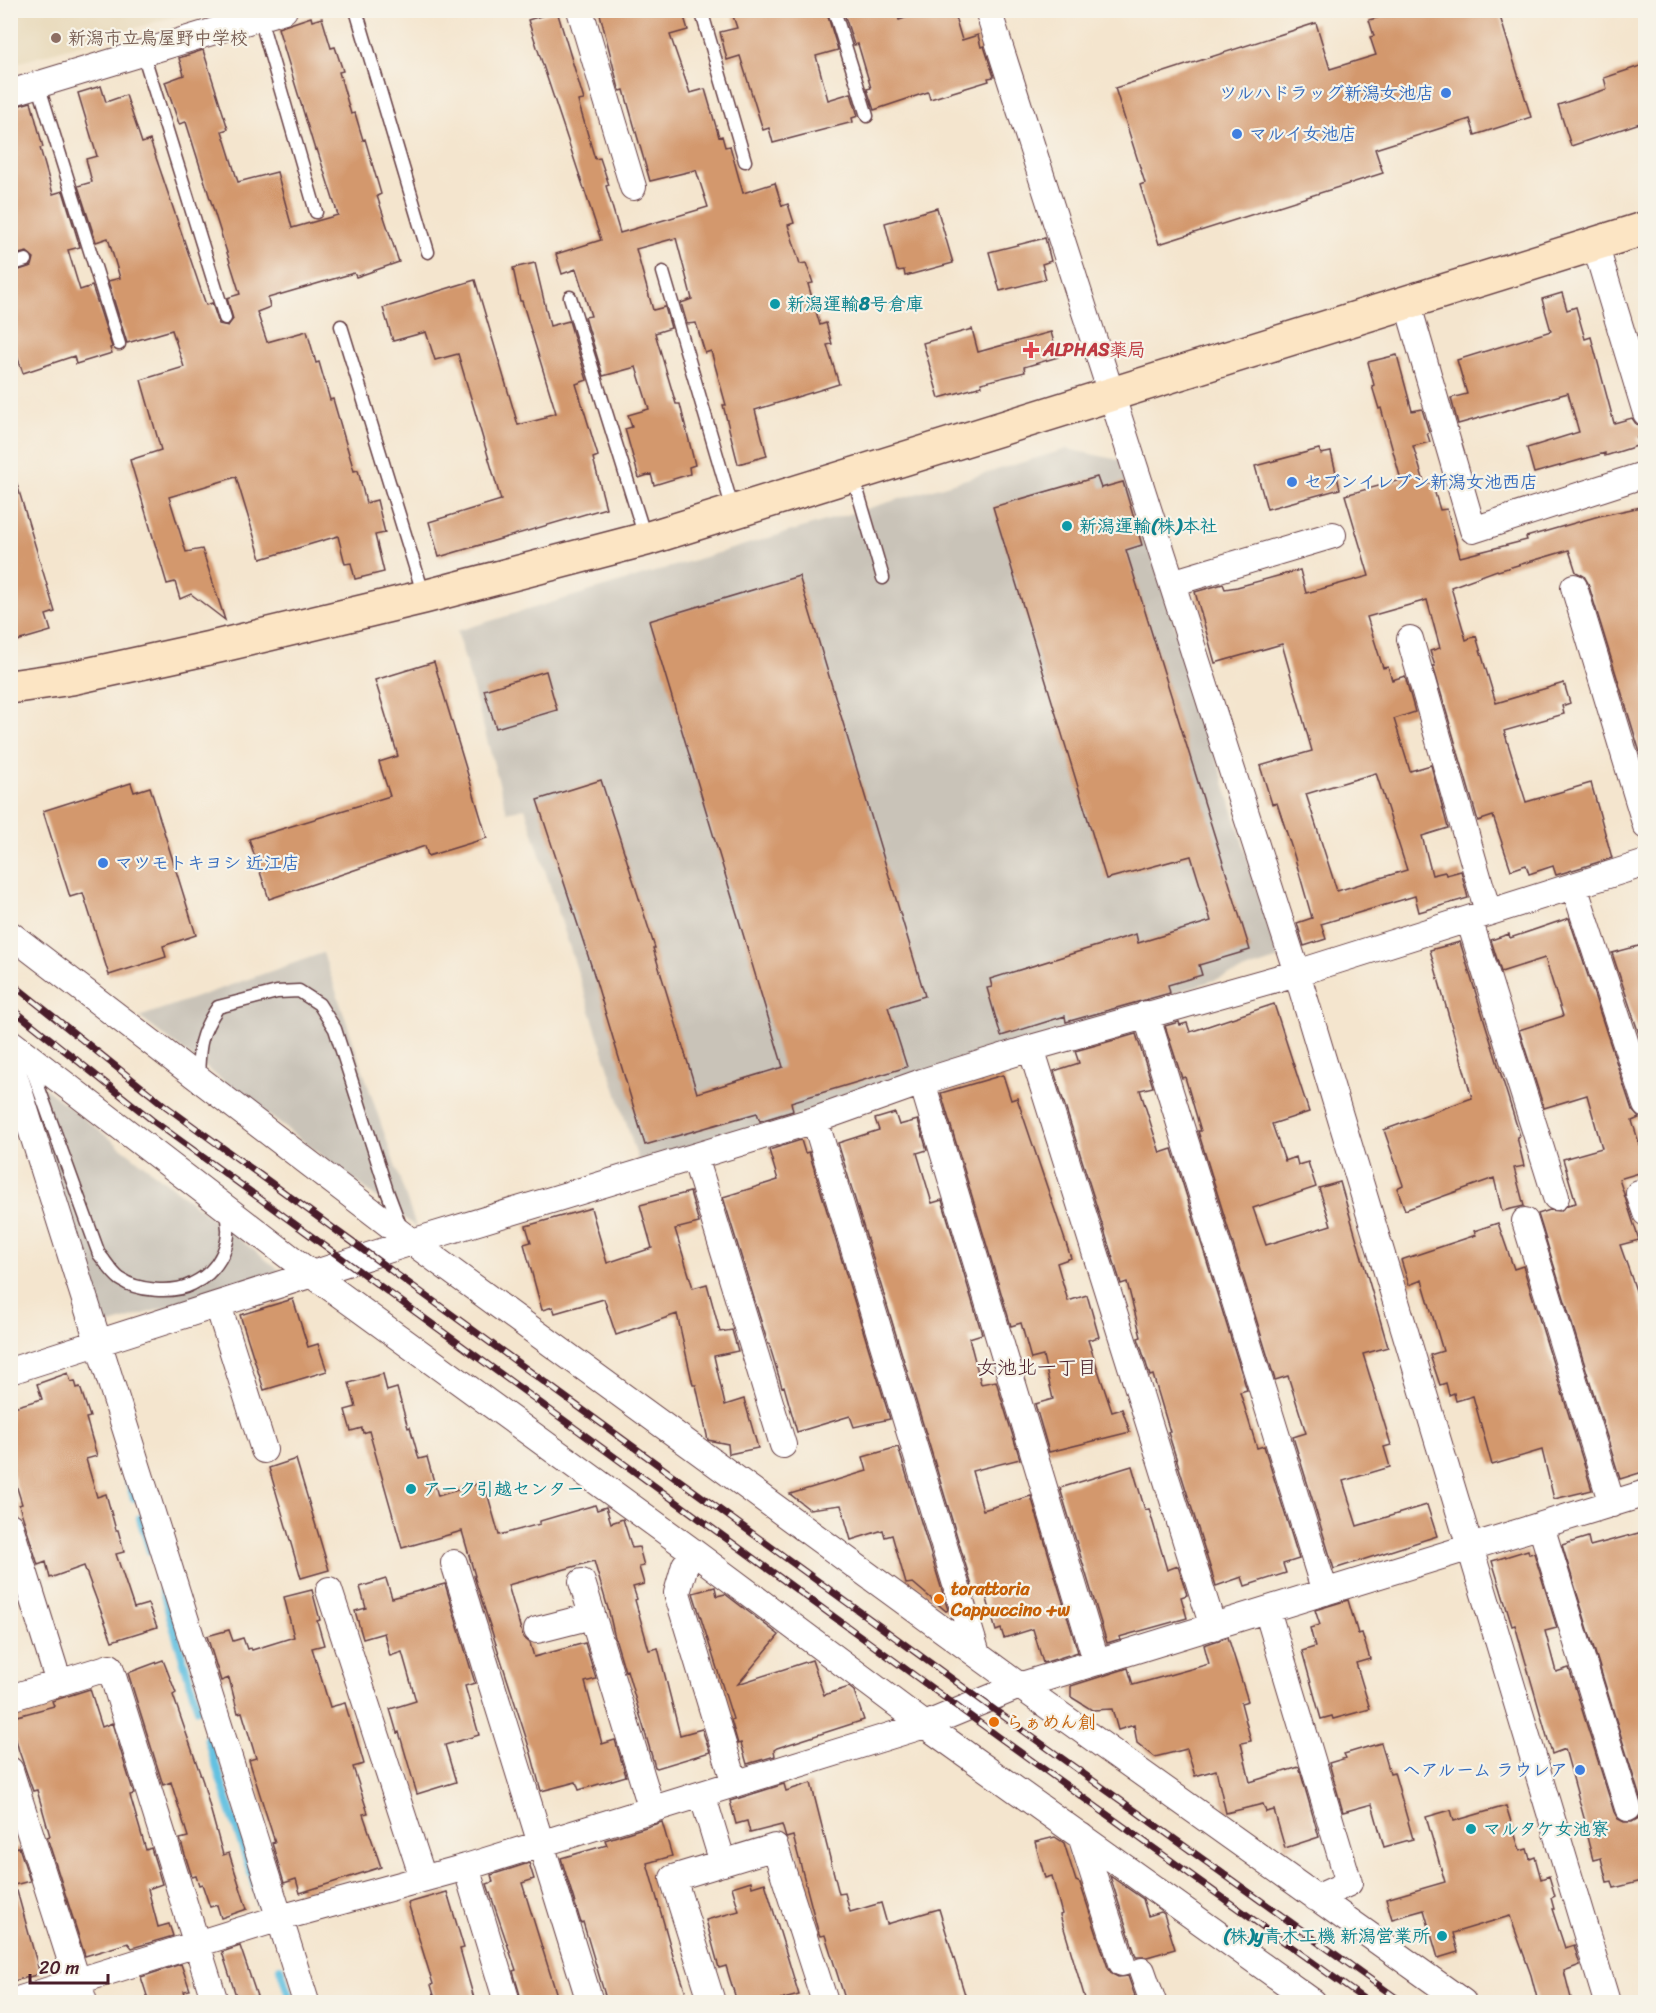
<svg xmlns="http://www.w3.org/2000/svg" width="1656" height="2013" font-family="Sriracha,'Klee One',sans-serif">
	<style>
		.built { fill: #e8d9ba }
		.industrial { fill: #c9c3b8 }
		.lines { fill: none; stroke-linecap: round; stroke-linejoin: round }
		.stream { stroke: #63c1e1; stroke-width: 8 }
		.building { fill: #d3986d; fill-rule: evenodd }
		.lane-casing { stroke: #643d43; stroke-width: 15 }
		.street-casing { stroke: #643d43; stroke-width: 28 }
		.secondary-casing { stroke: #643d43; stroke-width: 36 }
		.lane { stroke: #fff; stroke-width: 12 }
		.street { stroke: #fff; stroke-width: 26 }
		.secondary { stroke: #fce5c4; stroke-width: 33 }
		.rail-casing { stroke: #4a1f2b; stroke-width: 7 }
		.rail { stroke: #f7f3e8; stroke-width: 4.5; stroke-dasharray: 14; stroke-linecap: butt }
		.education-dot { fill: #8d6e63; stroke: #f7f3e8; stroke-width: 2 }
		.shop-dot { fill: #3f7fe0; stroke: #f7f3e8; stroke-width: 2 }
		.culture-dot { fill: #0f9aa8; stroke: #f7f3e8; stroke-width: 2 }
		.health-dot { fill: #e0444e; stroke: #f7f3e8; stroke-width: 2 }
		.food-dot { fill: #e8710a; stroke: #f7f3e8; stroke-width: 2 }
		.labels { text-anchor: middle; stroke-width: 4.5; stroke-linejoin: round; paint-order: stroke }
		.education-label { font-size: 18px; font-weight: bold; fill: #785e54; stroke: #f7f3e8; text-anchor: start }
		.shop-label { font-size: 18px; font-weight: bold; fill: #366cbe; stroke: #f7f3e8; text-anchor: start }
		.culture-label { font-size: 18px; font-weight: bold; fill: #0d838f; stroke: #f7f3e8; text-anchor: start }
		.health-label { font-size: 18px; font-weight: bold; fill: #be3a42; stroke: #f7f3e8; text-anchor: start }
		.food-label { font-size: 18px; font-weight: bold; fill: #c56008; stroke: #f7f3e8; text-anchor: start }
		.neighbourhood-label { font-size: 20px; fill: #4a1f2b; stroke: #f7f3e8 }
	</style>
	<rect width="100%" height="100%" fill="#f7f3e8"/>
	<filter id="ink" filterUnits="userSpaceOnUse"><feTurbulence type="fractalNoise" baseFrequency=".0167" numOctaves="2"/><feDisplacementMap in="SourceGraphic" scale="12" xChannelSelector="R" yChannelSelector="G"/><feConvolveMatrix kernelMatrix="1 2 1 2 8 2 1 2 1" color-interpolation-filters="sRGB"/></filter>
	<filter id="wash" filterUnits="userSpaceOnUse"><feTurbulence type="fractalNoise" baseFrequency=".008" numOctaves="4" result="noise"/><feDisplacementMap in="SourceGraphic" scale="24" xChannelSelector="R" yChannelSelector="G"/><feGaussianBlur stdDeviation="1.35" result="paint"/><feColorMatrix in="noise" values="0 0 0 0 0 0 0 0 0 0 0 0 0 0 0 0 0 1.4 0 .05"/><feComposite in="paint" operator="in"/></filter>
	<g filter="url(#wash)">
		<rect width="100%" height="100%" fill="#f4e5ce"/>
		<path class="built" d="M11,10H193V11L11,65Z"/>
		<path class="industrial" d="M1067,449L1124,461L1279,959L640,1166L525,808L507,812L457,631Z
			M323,953L416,1227L139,1017Z
			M20,1069L282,1272L104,1326Z"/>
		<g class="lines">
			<path class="stream" d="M128,1479L134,1498
				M140,1518L150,1551
				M162,1589L198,1709
				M207,1738L264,1913
				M280,1968L291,2002"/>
		</g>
		<g id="blocks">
			<path class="building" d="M599,10H682L688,30L670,35L690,93L705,89L719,137L722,136L725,147L730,146L743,193L775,183L782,206L788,204L794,223L788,225L800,264L806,263L813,283L808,284L820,325L826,323L832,344L827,345L839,384L755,410L767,456L738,464L723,405H726L711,351L705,353L696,323L687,324L681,303L692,299L676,238L636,249L653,310L665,307L671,328L655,333L676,404H680L695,465L689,467L690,474L654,485L651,474L639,478L625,429L632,427L628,415L649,409L636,367L603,376L585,317L591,316L576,269L562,274L556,254L601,240L528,20L557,11L584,100L578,101L595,159L600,158L609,185L606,186L620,233L708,207L696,170L650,181L624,90L621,91L619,89Z
				M731,10H759L761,16L782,10H791L793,16L812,10H826L838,50L816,56L828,100L851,93L858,116L852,118L853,122L773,143L769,128L763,130L740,56L727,60L720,32L737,28Z
				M843,10H896L899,20L930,10H953L962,40L978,35L981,47L984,46L994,77L988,78L989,81L930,99L928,92L874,110L867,89L871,88L858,44L854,45Z
				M1382,10H1498L1531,117L1475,135L1470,119L1375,149L1383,173L1159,244L1140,185L1145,183L1115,88L1316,23L1330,69L1376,55L1370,37L1374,36L1369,20L1384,16Z
				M311,17L312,21L322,18L331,48L335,47L343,71L339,72L351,114L355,113L363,140L365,139L381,194L377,196L399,262L356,277L354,273L268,298L270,307L257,312L267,342L307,331L316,363L319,362L330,400L333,399L354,471L358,470L366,503L377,500L385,533L375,535L384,572L355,579L351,563L345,564L338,536L261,559L236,477L169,497L186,552L202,549L225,620L191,594L180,599L175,582L167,584L130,460L161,450L141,380L184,367L172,330L127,343L108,281L120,278L108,238L96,242L78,186L92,182L86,159L97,156L78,93L101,86L106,102L126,95L142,143L150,140L206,305L212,303L219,324L228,326L233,319L227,298L240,294L186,122L179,124L165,82L184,75L179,58L203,50L228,129L222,131L238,182L277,172L292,228L338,215L317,149L315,150L278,28Z
				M1646,64V121L1571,146L1558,105L1607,89L1604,78Z
				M31,102L43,147L40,148L53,194L63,191L80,247L68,250L80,290L92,286L112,347L110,348L112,353L76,364L74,356L23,373L10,336V273L32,266L34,258L27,252L10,256V108Z
				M937,208L953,263L905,276L904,270L897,271L885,223Z
				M1045,238L1051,261L1042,264L1046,279L1000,291L989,252Z
				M535,263L550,326L569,321L587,380L576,384L598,456L593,458L606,508L439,557L429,522L501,500L458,354L435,360L426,332L393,341L383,308L475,280L518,425L546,418L545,416L556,413L522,301H520L513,268Z
				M1562,293L1567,310L1576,307L1585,339L1591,337L1614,423L1632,418L1636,424L1646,428V437L1637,438L1640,445L1605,456V453L1534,473L1527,448L1579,432L1568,393L1458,424L1451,398L1467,394L1457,360L1551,331L1542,299Z
				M972,329L978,352L1051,332L1058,357L1024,367L1025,372L981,383L982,386L939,398L923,343Z
				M1397,355L1412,411L1422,409L1429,432L1427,433L1430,442L1413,446L1425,485L1432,483L1440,510L1447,509L1460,557L1527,540L1526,537L1599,516L1646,506V772L1588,583L1584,576L1576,572L1569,550L1498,571L1497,570L1451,587L1466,640L1476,636L1496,703L1564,683L1570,703L1562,706L1564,714L1504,731L1526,802L1591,783L1612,858L1556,875L1553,866L1529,874L1526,865L1511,870L1493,816L1478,821L1433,666H1435L1430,651L1440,648L1427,600L1367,617L1383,668L1388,667L1392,680L1405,676L1415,712L1394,719L1410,771L1431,765L1448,828L1422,836L1432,875L1445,872L1446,875L1461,871L1468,898L1419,912L1415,896L1321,924L1326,939L1304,946L1297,923L1312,918L1294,855L1277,803L1272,804L1260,766L1312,751L1282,644L1215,663L1195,592L1223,584L1225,589L1237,587L1300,570L1306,593L1369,576L1345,495L1401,480L1381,408L1379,409L1372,386L1374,385L1368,362ZM1376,773L1407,870L1337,891L1306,794Z
				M1319,449L1321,454L1331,452L1340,489L1267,509L1255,466Z
				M1097,477L1101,488L1123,482L1142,545L1126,550L1250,950L1199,965L1202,975L1168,985L1170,993L1066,1022L1065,1016L1001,1036L987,988L992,987L990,979L1136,934L1138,943L1211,921L1191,856L1106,879L993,507Z
				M16,481L55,612L46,615L51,631L10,643V482Z
				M799,576L925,996L888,1007L907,1067L791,1102L793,1111L760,1121L757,1113L645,1145L592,968L537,800L601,780L655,948H653L697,1093L783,1067L649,621Z
				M434,662L487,838L428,856L425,846L269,899L249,839L390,796L379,762L398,756L375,680Z
				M546,671L557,710L496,728L484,690Z
				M131,783L134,792L150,787L196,935L163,946L166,957L109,975L83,893L70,897L43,811Z
				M1569,918L1632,1110L1639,1118L1632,1121L1646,1164V1171L1619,1179L1639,1240L1620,1245L1646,1319V1471L1620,1479L1538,1214L1550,1210L1560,1211L1568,1205L1576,1203L1563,1159L1602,1148L1587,1095L1544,1108L1519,1030L1563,1016L1545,958L1501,972L1491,940L1509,934L1510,938Z
				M1460,942L1520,1136L1517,1137L1524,1166L1514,1168L1524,1206L1502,1211L1494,1178L1405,1210L1397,1188L1403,1185L1384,1130L1472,1098L1430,950Z
				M1646,944V1055L1612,953Z
				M1274,1004L1309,1112L1272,1124L1285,1161L1296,1157L1298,1165L1308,1162L1316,1187L1253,1208L1266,1245L1331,1225L1319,1188L1340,1182L1388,1347L1363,1354L1391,1445L1384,1447L1390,1467L1343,1481L1357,1526L1427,1505L1437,1536L1334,1569L1293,1437L1306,1433L1288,1376L1275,1380L1198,1131H1201L1185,1077L1182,1078L1165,1026L1179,1022L1180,1025L1187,1023L1190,1032Z
				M1136,1034L1153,1087L1140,1090L1160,1153L1172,1149L1247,1390L1240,1392L1257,1448L1264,1446L1299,1559L1283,1564L1286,1573L1245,1586L1242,1577L1216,1586L1168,1432H1170L1153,1375L1150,1376L1138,1338L1141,1337L1127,1282L1121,1284L1054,1071L1079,1063L1075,1051Z
				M1003,1075L1011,1100L1017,1098L1071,1258L1057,1263L1068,1301L1087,1295L1099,1337L1088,1340L1112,1412L1122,1409L1130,1432L1049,1452L1035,1404L1053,1399L1043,1356L1031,1359L1021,1323L1011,1326L941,1093Z
				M895,1113L899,1125L918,1120L927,1150L917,1153L932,1203L942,1200L982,1334L969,1338L981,1384L996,1381L1020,1459L972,1471L983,1510L1031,1496L1078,1652L1043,1663L1033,1629L1004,1638L1001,1629L996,1631L985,1592L975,1596L838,1143L879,1130L875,1119Z
				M801,1140L805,1153L809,1152L890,1419L854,1427L850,1416L797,1432L784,1386L782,1387L769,1344H768L723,1197L778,1180L769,1150Z
				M690,1192L699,1223L675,1229L693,1288L707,1284L720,1332L732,1330L738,1351L714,1356L725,1405L744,1399L758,1448L729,1454L728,1444L708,1440L696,1385H693L677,1314L616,1335L604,1299L555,1313L553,1307L542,1310L524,1244L531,1242L526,1226L591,1208L607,1263L652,1248L640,1205Z
				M1498,1223L1514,1269L1523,1266L1592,1490L1554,1499L1542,1450L1492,1465L1473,1396L1456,1401L1454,1393L1449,1395L1446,1383L1440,1385L1430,1355L1443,1351L1422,1280L1409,1285L1401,1260L1476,1235L1474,1231Z
				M293,1299L308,1347L318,1344L327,1371L264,1390L240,1315Z
				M68,1373L71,1382L75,1381L77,1388L80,1387L90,1417L86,1418L97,1456L86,1459L97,1497L106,1494L116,1530H118L124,1552L116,1554L134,1608L148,1604L157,1627L112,1641L84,1566L50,1578L46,1562L38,1565L19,1505L22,1504L10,1465V1408L42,1399L37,1384Z
				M383,1374L387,1391L397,1388L408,1428L410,1427L419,1459L427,1457L438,1496L484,1482L499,1535L540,1524V1521L595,1505L597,1510L606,1507L611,1523L623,1519L632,1548L639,1547L644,1566L639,1567L644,1584L633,1587L637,1599L635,1600L649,1650L658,1648L680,1735L702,1729L710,1752L657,1768L655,1767L627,1670L625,1671L614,1634L609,1612L594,1561L508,1585L523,1637L530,1643L534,1657L585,1643L596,1679L585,1682L602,1744L615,1740L626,1776L579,1790L576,1782L541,1791L531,1753L474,1576H475L462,1531L402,1548L369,1431L363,1433L362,1428L351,1431L345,1410L356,1407L349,1383Z
				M898,1447L948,1610L946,1611L913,1583L906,1584L892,1535L885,1537L883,1530L851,1540L841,1505L809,1509L790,1494L867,1471L863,1457Z
				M296,1459L329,1570L301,1578L269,1468Z
				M1132,1466L1145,1510L1149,1509L1167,1570L1178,1566L1187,1595L1181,1597L1187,1618L1119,1637L1120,1639L1107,1643L1060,1488Z
				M1646,1531V1880L1614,1888L1612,1881L1607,1882L1601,1858L1593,1860L1587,1837L1589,1836L1565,1749L1552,1754L1515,1625L1512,1626L1492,1561L1528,1550L1529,1554L1534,1553L1557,1628L1545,1631L1556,1672L1569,1668L1614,1812L1618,1819L1624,1822H1632L1639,1818L1643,1811L1642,1804L1562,1545L1588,1537L1590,1546Z
				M386,1579L392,1598L445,1584L475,1683L465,1686L479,1735L445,1745L456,1782L417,1794L399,1732L397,1733L390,1709L416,1701L402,1652L390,1656L384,1633L363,1639L355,1611L366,1608L360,1587Z
				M715,1587L717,1596L725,1594L779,1635L738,1684L812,1660L824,1695L849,1687L854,1691L864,1720L777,1748L774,1750L775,1756L747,1764L741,1743L738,1744L731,1720L733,1719L693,1593Z
				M312,1590L320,1620L317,1621L324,1645L312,1648L330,1707L345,1703L352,1727L353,1726L364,1764L353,1767L368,1813L363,1814L381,1867L300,1893L296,1879L284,1883L272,1843L275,1842L249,1760L256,1758L242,1712L238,1713L229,1678L221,1681L207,1636L229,1630L233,1641L243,1638L247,1649L251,1648L252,1650L294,1637L284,1597Z
				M1348,1600L1358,1634L1362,1633L1370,1659L1356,1663L1370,1709L1333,1719L1332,1716L1321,1719L1302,1651L1315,1647L1310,1628L1320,1625L1315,1610Z
				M1228,1637L1248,1701L1241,1703L1251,1741L1241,1743L1250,1782L1299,1767L1319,1837L1285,1848L1274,1810L1266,1812L1263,1804L1226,1813L1216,1770L1195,1776L1187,1749L1155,1757L1137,1743L1134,1725L1118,1730L1112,1709L1092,1710L1071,1697V1686L1128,1668L1133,1685L1209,1664L1204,1645Z
				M163,1660L176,1693L173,1695L203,1782L223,1855L229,1853L247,1909L221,1918L217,1905L210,1907L202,1884L199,1885L196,1876L192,1877L180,1839L188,1837L171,1782L163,1785L128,1673Z
				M90,1689L102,1727L112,1723L134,1794L130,1795L131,1799L146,1850L151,1848L162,1884L148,1889L158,1927L169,1924L173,1936L132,1948L128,1943L85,1956L47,1837L50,1836L37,1790L33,1791L19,1751L10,1718L54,1706L52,1701Z
				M1381,1743L1390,1773L1394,1772L1413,1839L1384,1847L1372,1804L1343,1812L1329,1763L1346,1758L1344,1754Z
				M811,1783L839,1894L845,1893L850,1912L881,1903L887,1924L939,1909L966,1998L952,2002H846L825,1935L820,1936L818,1931L793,1836L786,1838L782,1825L750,1833L747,1821L736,1824L730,1801L784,1784L786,1791Z
				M1506,1806L1520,1851L1527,1849L1530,1859L1535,1857L1541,1879L1549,1876L1555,1896L1551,1898L1554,1909H1552L1565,1948L1574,1945L1580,1965L1564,1971L1572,2002H1538L1531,1975L1510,1916L1453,1933L1458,1952L1438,1958L1424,1910L1392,1919L1386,1899L1445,1882L1426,1817L1451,1810L1454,1821Z
				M662,1822L672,1856L647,1863L675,1963L676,1962L689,2002H607L583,1922L581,1923L561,1858L607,1845L605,1840Z
				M1055,1837L1064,1843L1076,1881L1080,1883L1108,1968L1112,1974L1118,1977L1128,1976L1135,1996L1133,1997L1134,2002H1086L1060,1915L1062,1914L1052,1876L1045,1878L1035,1842Z
				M19,1847L30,1881L10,1886V1849Z
				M529,1863L534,1879L522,1883L559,2002H522L513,1971L516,1970L487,1884L493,1882L491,1875Z
				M1110,1876L1143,1899L1148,1916L1161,1912L1164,1914L1175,1949L1147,1957H1136Z
				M751,1881L752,1887L765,1883L799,1995L772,2002H737L726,1966L719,1968L706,1920L739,1911L732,1887Z
				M17,1891L40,1974L10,1982V1892Z
				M447,1892L464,1948L460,1949L475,2002H436L431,1985L433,1984L408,1903Z
				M240,1946L259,2002H238L222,1952Z
				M181,1964L190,1990L184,1991L188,2002H149L141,1977Z"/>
		</g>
	</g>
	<g filter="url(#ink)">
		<use href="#blocks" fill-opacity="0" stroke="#643d43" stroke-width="1.5"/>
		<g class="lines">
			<defs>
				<path id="lane" d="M356,10L428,252
					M701,10L745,161
					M834,10L867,116
					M260,18L316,212
					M143,53L225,318
					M38,84L119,344
					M10,265L26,260
					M663,272L733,510
					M570,297L645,537
					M341,326L424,596
					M853,476L883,578
					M29,1061L99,1254C105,1261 112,1273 120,1279C137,1291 173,1294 192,1284C220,1271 236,1239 224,1210
					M198,1079C199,1047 199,1035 218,1007L277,992L299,991L319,1004L335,1029L387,1191L401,1228"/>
				<path id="street" d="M580,10L633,187
					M988,10L1297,973L1607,2002
					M10,93L284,10
					M1595,244L1646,413
					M1407,302L1473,530L1646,474
					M1172,583L1333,535
					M1574,587L1646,826
					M1410,639L1488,912
					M1574,886L1646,1105
					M1469,919L1556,1197
					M10,934L412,1242L1024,1689L1463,2002
					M1146,1014L1325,1592
					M10,1042L313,1275L695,1553L925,1725L1313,2002
					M1031,1048L1213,1627
					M10,1062L306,2002
					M922,1082L1095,1657L1099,1662
					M815,1120L977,1654
					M695,1157L783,1445
					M1639,1193L1646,1213
					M1525,1221L1612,1504
					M218,1305L264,1450
					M10,1371L412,1242L815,1120L922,1082L1031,1048L1297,973L1646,863
					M10,1526L59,1683
					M1541,1526L1628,1808
					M695,1553L685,1565L677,1593L735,1784
					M454,1563L590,2002
					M582,1582L652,1810
					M329,1590L423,1878
					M1267,1610L1349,1883L1316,1898
					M537,1630L592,1616
					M10,1698L110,1667L215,2002
					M10,1770L84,2002
					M702,1794L723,1863
					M1081,1836L1122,1963
					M466,1867L507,2002
					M1142,1971L1153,2002
					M11,2002L280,1918L466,1867L925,1725L1019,1686L1646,1493
					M712,2002L673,1878L775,1847L825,2002"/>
				<path id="secondary" d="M10,687L72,678L219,646L424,597L646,539L1646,228"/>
			</defs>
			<use href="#lane" class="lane-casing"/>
			<use href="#street" class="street-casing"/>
			<use href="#secondary" class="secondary-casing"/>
			<use href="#lane" class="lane"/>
			<use href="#street" class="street"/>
			<use href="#secondary" class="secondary"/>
			<defs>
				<path id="rail" d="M10,982L164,1105L1014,1724L1402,2002
					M10,1007L152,1120L1003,1740L1368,2002"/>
			</defs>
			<use href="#rail" class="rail-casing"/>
			<use href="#rail" class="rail"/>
		</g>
	</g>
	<circle class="education-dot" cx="56" cy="38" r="6"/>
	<g class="shop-dot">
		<circle cx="1446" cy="93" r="6"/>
		<circle cx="1237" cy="134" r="6"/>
		<circle cx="1292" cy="482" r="6"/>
		<circle cx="103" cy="863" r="6"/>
		<circle cx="1580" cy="1770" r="6"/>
	</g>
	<g class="culture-dot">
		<circle cx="775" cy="304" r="6"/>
		<circle cx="1067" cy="526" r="6"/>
		<circle cx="411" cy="1489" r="6"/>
		<circle cx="1471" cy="1829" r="6"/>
		<circle cx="1442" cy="1936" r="6"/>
	</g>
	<path class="health-dot" d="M1028 341h6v6h6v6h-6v6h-6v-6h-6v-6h6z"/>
	<g class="food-dot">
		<circle cx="939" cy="1599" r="6"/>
		<circle cx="994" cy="1722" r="6"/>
	</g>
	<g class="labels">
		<g class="education-label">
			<text x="68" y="44">新潟市立鳥屋野中学校</text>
		</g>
		<g class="shop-label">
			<text x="1434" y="99" text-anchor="end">ツルハドラッグ新潟女池店</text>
			<text x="1249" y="140">マルイ女池店</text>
			<text x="1304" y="488">セブンイレブン新潟女池西店</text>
			<text x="115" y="869">マツモトキヨシ 近江店</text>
			<text x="1568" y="1776" text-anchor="end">ヘアルーム ラウレア</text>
		</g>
		<g class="culture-label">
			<text x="787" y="310">新潟運輸8号倉庫</text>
			<text x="1079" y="532">新潟運輸(株)本社</text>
			<text x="423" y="1495">アーク引越センター</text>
			<text x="1483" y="1835">マルタケ女池寮</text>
			<text x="1430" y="1942" text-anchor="end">(株)y青木工機 新潟営業所</text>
		</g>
		<g class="health-label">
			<text x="1043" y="356">ALPHAS薬局</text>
		</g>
		<g class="food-label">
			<text x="951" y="1595">torattoria<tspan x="951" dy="21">Cappuccino +w</tspan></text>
			<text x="1006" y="1728">らぁめん創</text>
		</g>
		<g class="neighbourhood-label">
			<text x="1037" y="1374">女池北一丁目</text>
		</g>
	</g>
	<rect width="1656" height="2013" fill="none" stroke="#f7f3e8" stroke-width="36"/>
	<path d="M30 1974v9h78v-9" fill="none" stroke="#4a1f2b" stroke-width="3"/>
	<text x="39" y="1974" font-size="18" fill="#4a1f2b" stroke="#f7f3e8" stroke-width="4.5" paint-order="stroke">20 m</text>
</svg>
